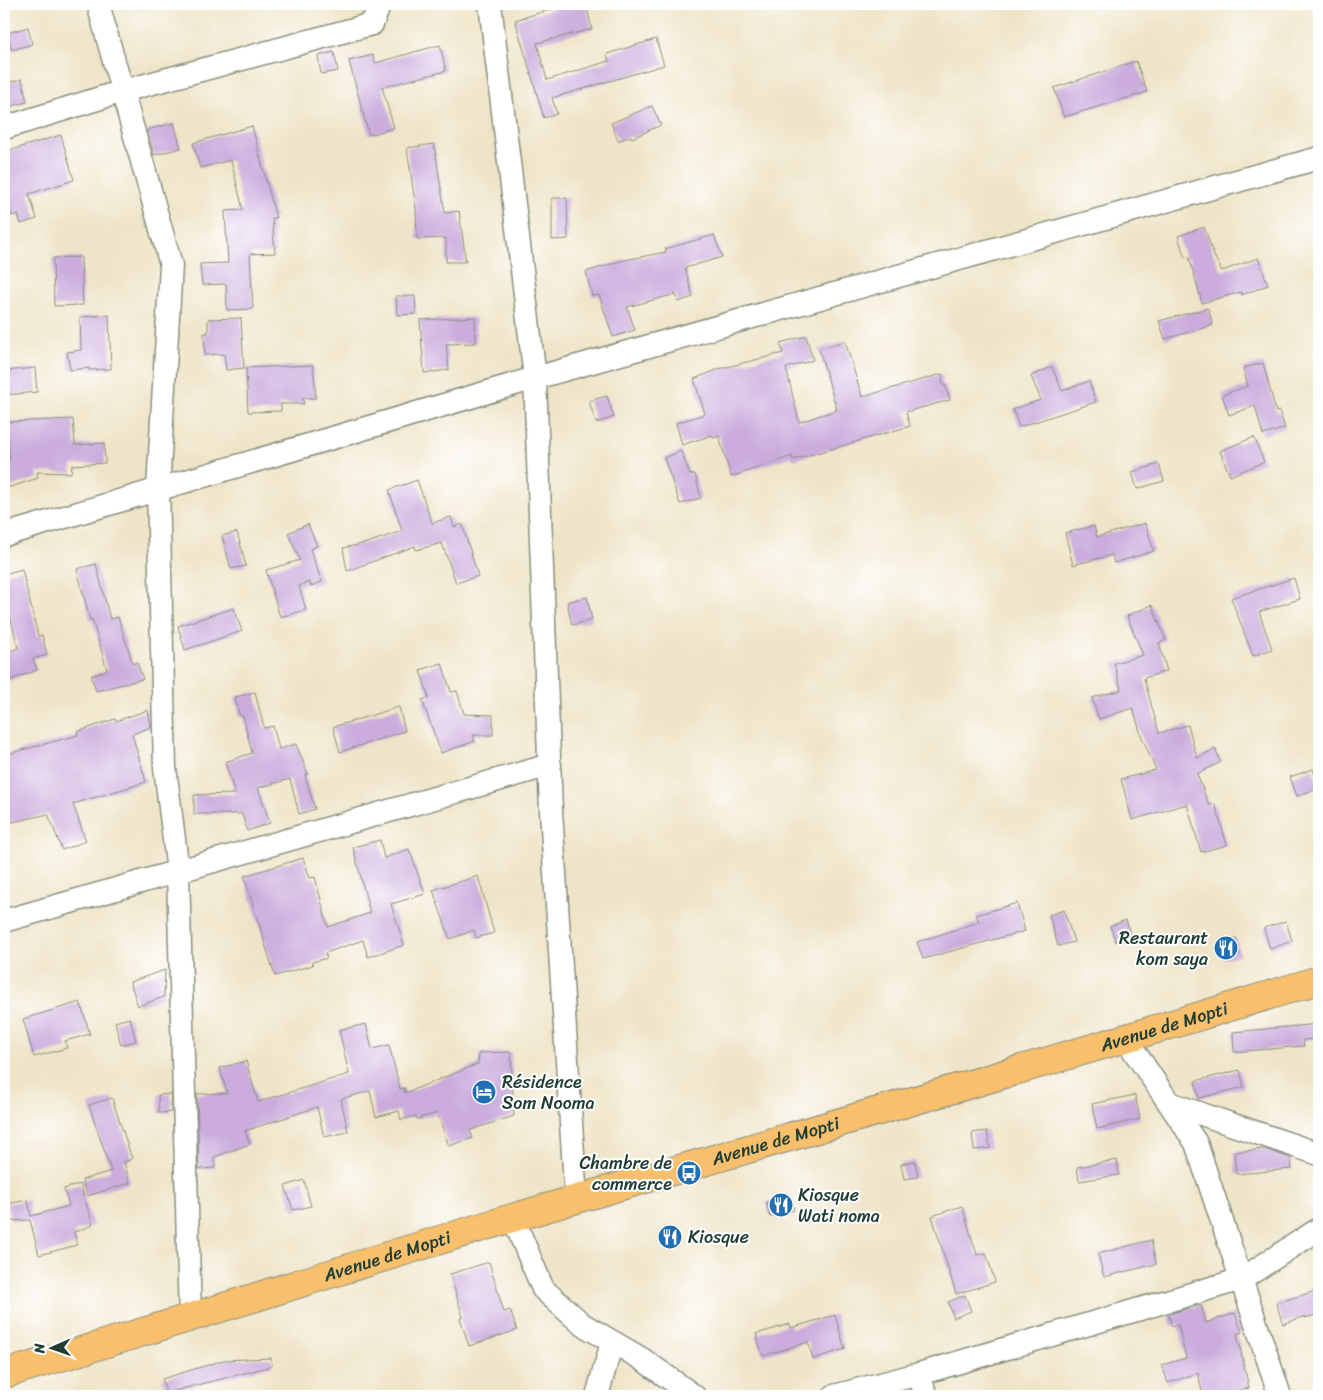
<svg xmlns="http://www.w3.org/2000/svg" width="1323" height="1400" font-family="Sriracha,sans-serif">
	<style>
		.building { fill: #cbacdd }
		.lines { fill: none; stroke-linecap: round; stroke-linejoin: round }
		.minor-casing { stroke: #87907e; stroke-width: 25 }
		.primary-casing { stroke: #87907e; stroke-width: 30 }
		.minor { stroke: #fff; stroke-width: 22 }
		.primary { stroke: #f8bf6c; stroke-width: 28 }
		.labels { text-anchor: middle; stroke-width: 4; stroke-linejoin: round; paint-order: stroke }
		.poi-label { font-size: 18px; fill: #1f3d34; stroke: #fff; text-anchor: start }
		.street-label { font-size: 18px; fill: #1f3d34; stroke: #fff }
	</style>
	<rect width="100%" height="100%" fill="#fff"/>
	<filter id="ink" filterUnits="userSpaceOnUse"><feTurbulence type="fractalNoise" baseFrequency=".02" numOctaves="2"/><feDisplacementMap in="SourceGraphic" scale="10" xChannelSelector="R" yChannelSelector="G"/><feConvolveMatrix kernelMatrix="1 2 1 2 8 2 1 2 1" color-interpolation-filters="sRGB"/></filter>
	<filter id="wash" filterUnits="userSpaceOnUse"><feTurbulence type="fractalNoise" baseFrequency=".0096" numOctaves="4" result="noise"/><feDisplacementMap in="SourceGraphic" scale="20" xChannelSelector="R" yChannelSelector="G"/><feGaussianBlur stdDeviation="1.12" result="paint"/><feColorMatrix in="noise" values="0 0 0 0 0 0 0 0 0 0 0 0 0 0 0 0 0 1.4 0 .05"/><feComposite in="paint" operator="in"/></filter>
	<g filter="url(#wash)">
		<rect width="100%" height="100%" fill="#efe4c7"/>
		<g id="blocks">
			<path class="building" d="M558,4H586L592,29L537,43L547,80L609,61L607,54L656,39L664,65L552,98L557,114L544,118L515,20L559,7Z
				M28,27L32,44L12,50L7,33Z
				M440,45L446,71L382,87L394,128L369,135L349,61L373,55L375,63Z
				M334,52L338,71L321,74L318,56Z
				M1136,61L1147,92L1064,117L1054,88Z
				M22,79L27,102L4,108V84Z
				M652,106L661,125L632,138L631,136L618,141L611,123Z
				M174,123L181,148L154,155L147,130Z
				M252,126L276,218H272L275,253L250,254L253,309L227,310L226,284L202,285L200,264L228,263L225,211L243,210L231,160L200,168L193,143Z
				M61,135L74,180L29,194L37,219L21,224L18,214L12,216L7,200H4V152Z
				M434,144L445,213L459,211L466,262H446V238L417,239L416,209L407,148Z
				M552,198H567L568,239L552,240Z
				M1204,227L1214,256L1222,271L1258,258L1268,285L1242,295L1241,292L1202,303L1189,257L1185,258L1178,236Z
				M714,235L722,257L685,268L693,297L678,302L676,294L627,307L635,330L613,337L599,295L592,296L586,272L620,261L666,252L665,249Z
				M81,257L83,305L54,306L53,258Z
				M396,296H415L416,314L397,315Z
				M1208,308L1213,325L1165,339L1159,321Z
				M109,315L111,369L89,370V368L70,370L67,352L81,350L80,317Z
				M475,317L476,343L446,344L449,370L424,373L420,320Z
				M241,318L244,368L226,370L224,354L205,355L204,333H208V319Z
				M806,336L813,360L786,368L799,422L837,410L819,349L845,341L862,397L942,374L943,385H945L950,400L906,412L910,426L793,460L792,456L731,477L719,436L713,438L712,435L682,445L676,423L705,414L694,379L719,369L783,353L780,343Z
				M1263,363L1276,412L1279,411L1285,428L1263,435L1255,406L1229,415L1222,395L1248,386L1243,368Z
				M313,365L316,398H303L304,404H281V411L248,412L246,368Z
				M1052,367L1062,391L1089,381L1096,402L1019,427L1013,409L1041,400L1031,376Z
				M35,368L37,392L5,395L4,371Z
				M607,396L614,417L596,423L589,401Z
				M73,419L75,445L104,443L105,463L72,465L71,473L37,472L38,478L7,488L4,460H10L7,422Z
				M1254,437L1264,462L1230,476L1220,451Z
				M681,451L690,475L695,474L701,498L680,504L664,458Z
				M1159,464L1164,481L1137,489L1132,472Z
				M417,480L432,523L451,517L454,527L462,524L478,576L456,583L442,543L416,550L415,546L347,571L343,548L367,543L402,531L389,490Z
				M1145,523L1154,551L1114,563L1112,555L1073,565L1065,533L1094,526L1097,537Z
				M308,524L317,546L310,549L322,582L311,586L309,582L299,586L306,610L280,617L266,570L300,560L288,533Z
				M237,532L246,566L231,569L222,536Z
				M96,564L110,619L118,617L133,664L137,662L143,679L96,691L91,676L107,670L92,619L90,620L77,569Z
				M22,569L38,636L42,635L47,655L33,659L37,670L8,681L4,669V654L18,648L4,589V574Z
				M1294,578L1300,599L1259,612L1272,649L1253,656L1231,598Z
				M587,597L592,620L572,625L567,602Z
				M1152,605L1166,640L1159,643L1167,671L1144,678L1159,733L1188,725L1197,758L1215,749L1221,762L1197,774L1209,805L1215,804L1227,845L1201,852L1187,804L1132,820L1121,779L1156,770L1141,735L1133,708L1099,719L1092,698L1121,690L1114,663L1143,655L1127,616Z
				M234,608L242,631L185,650L178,626Z
				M442,663L451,692L457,691L464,714L493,715V735H473L475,741L441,753L422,700L429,698L420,670Z
				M255,692L264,728L273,726L279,749L296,744L308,774L305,775L315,809L299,814L290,779L258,788L270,823L247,831L242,814H194V795L235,794L225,762L252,753L243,716L240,717L235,697Z
				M399,707L405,731L340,752L333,727Z
				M148,710L151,727L132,734L146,782L73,804L86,841L62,850L48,814L4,824V755L78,735L77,732L115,719L116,721Z
				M1313,769L1319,788L1297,796L1290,777Z
				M380,840L384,858L409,849L425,894L391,904L404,945L368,957L363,940L325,953L327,958L312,962L313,965L275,976L244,876L303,858L310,878L315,877L328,927L370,913L353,847Z
				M478,876L494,933L476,938L474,930L450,939L433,890Z
				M1017,903L1025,931L923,959L917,942L979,922L976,915Z
				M1064,910L1074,942L1058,946L1049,915Z
				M1126,920L1131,937L1116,942L1110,926Z
				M1286,921L1292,941L1270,949L1264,928Z
				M1236,938L1240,955L1224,959L1220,942Z
				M165,970L164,997L138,1006L130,982Z
				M80,1002L90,1034L65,1041L67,1048L34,1057L23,1019Z
				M130,1018L136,1041L121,1045L115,1022Z
				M366,1024L372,1049L389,1045L400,1089L404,1088L405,1093L478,1064L479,1053L511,1052L514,1116L470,1130L473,1138L449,1146L437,1113L417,1119L416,1116L401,1120L399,1111L376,1117L370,1091L341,1099L348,1132L324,1137L317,1107L245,1131L250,1144L214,1157L215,1168L199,1169L197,1094L227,1093L220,1068L246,1061L258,1102L349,1074L339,1030Z
				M1319,1024V1039L1303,1040L1304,1046L1234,1052L1233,1032Z
				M1240,1070L1244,1087L1199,1098L1195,1081Z
				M171,1094V1112L159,1113L158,1095Z
				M1135,1095L1140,1119L1097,1129L1092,1104Z
				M112,1098L132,1159L124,1162L130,1183L87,1196L82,1180L111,1171L89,1105Z
				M987,1131L990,1148L974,1150L972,1133Z
				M1264,1149L1291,1158L1292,1169L1236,1174L1234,1152Z
				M1117,1160L1119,1175L1079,1181L1077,1167Z
				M915,1161L918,1177L904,1179L901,1164Z
				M304,1180L311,1206L293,1210L285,1186Z
				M80,1184L93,1225L74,1232L77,1245L39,1255L30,1220L11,1221L7,1204L28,1200L31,1216L69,1206L64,1189Z
				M789,1195L794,1210L770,1217L766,1202Z
				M962,1206L977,1255L986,1253L995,1282L956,1294L932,1216Z
				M1151,1240L1156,1264L1104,1277L1098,1254Z
				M489,1262L504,1312L510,1310L517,1330L469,1346L460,1318L463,1317L450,1274Z
				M1319,1290V1314L1305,1318V1316L1283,1324L1276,1303Z
				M965,1295L971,1311L954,1318L948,1302Z
				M1201,1305L1206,1323L1235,1313L1242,1332L1237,1334L1249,1388L1216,1396H1203L1198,1373L1168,1383L1162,1365L1186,1358L1178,1324L1172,1326L1168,1314Z
				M835,1315L845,1349L813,1359L808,1342L763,1356L756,1334L790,1324L791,1328Z
				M271,1358L272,1366L166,1393L162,1379L224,1360Z"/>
		</g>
	</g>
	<g filter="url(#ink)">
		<use href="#blocks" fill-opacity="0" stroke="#87907e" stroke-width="1"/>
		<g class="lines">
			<defs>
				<path id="minor" d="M98,4L171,265L158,489L165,768L178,871L190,1319
					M490,4L535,378L551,811L576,1201
					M4,128L123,91L372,24L380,4
					M4,535L535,378L1319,158
					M4,921L550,765
					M1126,1039L1196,1143L1280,1396
					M1169,1103L1319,1154
					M513,1218L543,1289L582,1324L642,1359L694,1396
					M919,1374L926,1396
					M597,1396L612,1342
					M834,1396L919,1374L1242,1279L1319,1229"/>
				<g id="primary">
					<path id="s1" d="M4,1374C174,1324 342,1269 512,1218C781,1139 1051,1062 1319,980"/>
				</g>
			</defs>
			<use href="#minor" class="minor-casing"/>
			<use href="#primary" class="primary-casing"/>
			<use href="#minor" class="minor"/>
			<use href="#primary" class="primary"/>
		</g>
	</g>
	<defs>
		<symbol id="restaurant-disc" viewBox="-11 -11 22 22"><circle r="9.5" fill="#1f6fb2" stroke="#fff"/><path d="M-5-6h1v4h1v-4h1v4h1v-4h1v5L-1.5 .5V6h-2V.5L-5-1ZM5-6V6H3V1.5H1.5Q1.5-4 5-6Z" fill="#fff"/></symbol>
		<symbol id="hotel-disc" viewBox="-11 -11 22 22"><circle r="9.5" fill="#1f6fb2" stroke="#fff"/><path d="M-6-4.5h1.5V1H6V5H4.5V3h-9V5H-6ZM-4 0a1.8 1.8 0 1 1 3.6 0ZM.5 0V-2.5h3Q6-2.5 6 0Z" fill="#fff"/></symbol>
		<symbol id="bus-disc" viewBox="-11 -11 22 22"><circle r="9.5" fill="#1f6fb2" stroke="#fff"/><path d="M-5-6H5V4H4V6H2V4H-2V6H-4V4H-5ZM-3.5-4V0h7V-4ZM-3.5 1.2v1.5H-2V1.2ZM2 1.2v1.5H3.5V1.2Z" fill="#fff"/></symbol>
	</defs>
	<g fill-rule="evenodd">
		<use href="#restaurant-disc" x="1212" y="934" width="28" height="28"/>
		<use href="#hotel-disc" x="470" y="1078" width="28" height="28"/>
		<use href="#bus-disc" x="675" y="1159" width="28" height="28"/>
		<use href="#restaurant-disc" x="767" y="1191" width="28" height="28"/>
		<use href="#restaurant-disc" x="656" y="1223" width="28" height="28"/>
	</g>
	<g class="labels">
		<g class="poi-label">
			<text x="1208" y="944" text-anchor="end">Restaurant<tspan x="1208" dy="21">kom saya</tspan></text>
			<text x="502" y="1088">Résidence<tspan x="502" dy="21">Som Nooma</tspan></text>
			<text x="672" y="1169" text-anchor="end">Chambre de<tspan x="672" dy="21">commerce</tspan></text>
			<text x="798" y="1201">Kiosque<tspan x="798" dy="21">Wati noma</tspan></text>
			<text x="688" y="1243">Kiosque</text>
		</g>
		<g class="street-label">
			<text dy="6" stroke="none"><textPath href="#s1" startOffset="1211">Avenue de Mopti</textPath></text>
			<text dy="6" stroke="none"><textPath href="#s1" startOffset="806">Avenue de Mopti</textPath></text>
			<text dy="6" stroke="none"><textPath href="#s1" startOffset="401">Avenue de Mopti</textPath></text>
		</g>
	</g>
	<rect width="1323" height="1400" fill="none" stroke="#fff" stroke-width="20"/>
	<g transform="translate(52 1348) rotate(268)" stroke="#ffffff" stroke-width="4" paint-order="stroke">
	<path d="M0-4L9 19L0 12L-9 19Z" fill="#1f3d34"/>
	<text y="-8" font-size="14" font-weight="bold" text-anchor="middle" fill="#1f3d34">N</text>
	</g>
</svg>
